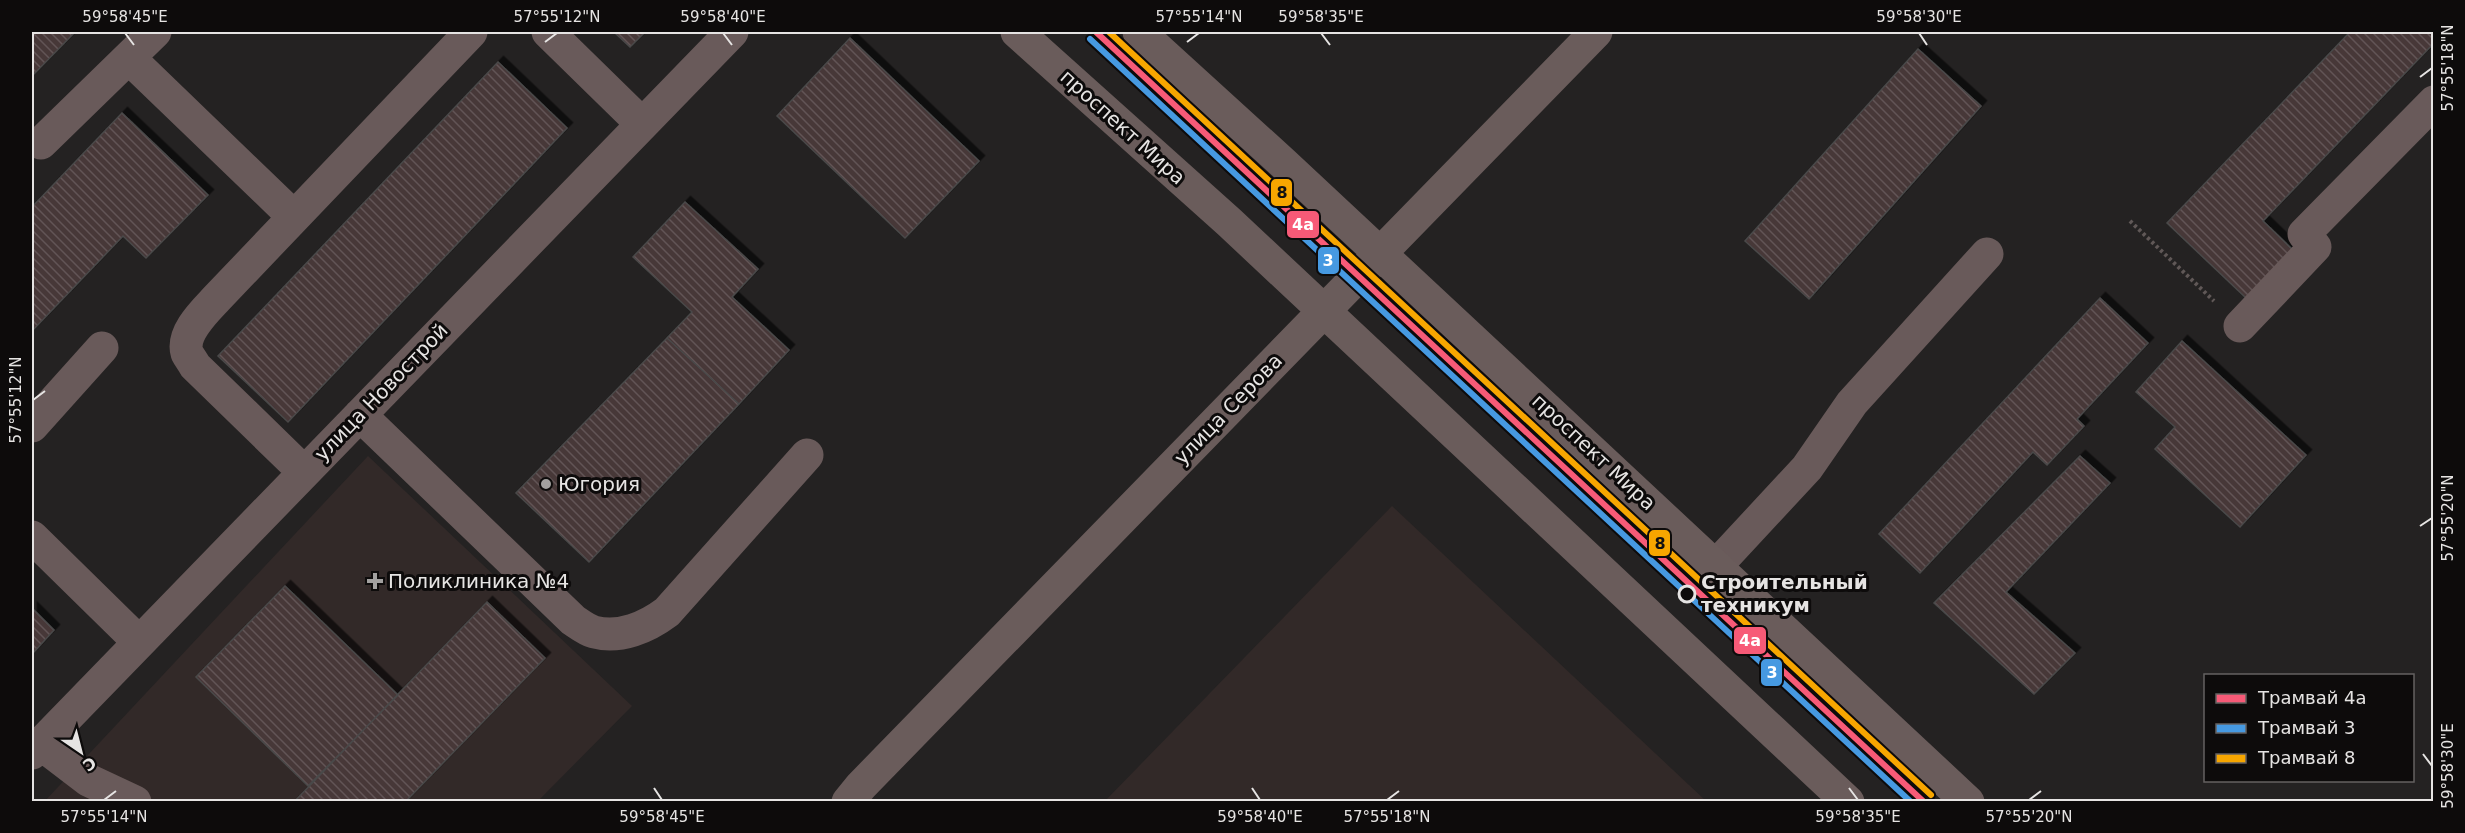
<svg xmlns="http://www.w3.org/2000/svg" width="2465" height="833" font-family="'DejaVu Sans',sans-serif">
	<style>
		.built { fill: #322928 }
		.building { fill: url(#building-back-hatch); stroke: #4a4949; stroke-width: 1.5; filter: url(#shadow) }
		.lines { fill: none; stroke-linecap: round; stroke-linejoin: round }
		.path { stroke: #605857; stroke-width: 4; stroke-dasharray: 3 3; stroke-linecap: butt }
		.minor { stroke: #695a5a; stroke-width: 33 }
		.major { stroke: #6a5c5b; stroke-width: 33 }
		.tram-1-casing { stroke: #0d0b0b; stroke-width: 10 }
		.tram-2-casing { stroke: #0d0b0b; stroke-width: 10 }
		.tram-3-casing { stroke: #0d0b0b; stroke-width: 10 }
		.tram-1 { stroke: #f75a77; stroke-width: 6 }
		.tram-2 { stroke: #4699e1; stroke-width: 6 }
		.tram-3 { stroke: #f7a600; stroke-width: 6 }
		.ticks { fill: none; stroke: #e6e4e3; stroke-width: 2 }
		.poi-dot { fill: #a2a09f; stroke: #0d0b0b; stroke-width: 2 }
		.stop-dot { fill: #0d0b0b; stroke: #e6e4e3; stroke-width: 3 }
		.labels { text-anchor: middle; stroke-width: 6; stroke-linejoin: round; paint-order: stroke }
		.street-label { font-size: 20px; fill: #e6e4e3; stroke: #0d0b0b }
		.poi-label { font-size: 20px; fill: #e6e4e3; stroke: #0d0b0b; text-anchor: start }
		.stop-label { font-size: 20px; font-weight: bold; fill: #e6e4e3; stroke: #0d0b0b; text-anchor: start }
		.line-badge { stroke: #0d0b0b; stroke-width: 2 }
		.badge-label { font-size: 16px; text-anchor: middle; font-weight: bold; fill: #fff }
		.pale-badge-label { font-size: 16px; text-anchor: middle; font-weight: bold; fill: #111 }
		.neatline { fill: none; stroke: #e6e4e3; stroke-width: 2 }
		.ticks-label { font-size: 15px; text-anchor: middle; fill: #e6e4e3 }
	</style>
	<defs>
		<pattern id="building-back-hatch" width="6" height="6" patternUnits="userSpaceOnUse" patternTransform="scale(1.5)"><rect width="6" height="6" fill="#473738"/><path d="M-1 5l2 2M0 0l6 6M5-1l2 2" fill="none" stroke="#625455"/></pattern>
		<filter id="shadow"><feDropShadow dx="5.5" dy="-5.5" stdDeviation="0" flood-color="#0009"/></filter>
	</defs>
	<rect width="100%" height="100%" fill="#242222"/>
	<path class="built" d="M368,456L632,706L538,801L44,802Z
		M1392,506L1706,801H1105Z"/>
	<path class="building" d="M32,32H75L32,76Z
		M614,32H645L630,47Z
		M2350,32H2434V43L2263,221L2293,250L2246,298L2167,223Z
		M850,38L979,161L905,238L777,116Z
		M1918,49L1981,106L1809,299L1745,241Z
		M498,62L567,128L288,422L218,356Z
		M122,113L208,195L146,258L123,236L32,331V207Z
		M685,202L758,269L732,297L789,350L739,404L667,338L692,312L633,257Z
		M2100,298L2148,343L2077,419L2084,426L2047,465L2033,452L1920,573L1879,534Z
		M667,338L739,404L589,562L516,493Z
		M2182,341L2306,455L2240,527L2155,449L2175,427L2136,392Z
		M2080,456L2110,483L2006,592L2075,653L2034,694L1934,603Z
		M285,586L398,695L308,786L196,677Z
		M487,602L545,658L405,802H294Z
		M32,608L54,630L32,654Z"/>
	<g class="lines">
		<path class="path" d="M2130,221L2214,301"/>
		<path class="minor" d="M548,32L641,123
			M129,58L294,217
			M41,143L155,32
			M2240,326L2315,247L2304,234L2434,102
			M360,415L573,620C579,624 587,630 594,632C620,639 647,627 667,612L807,455
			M32,426L102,348
			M304,472L195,366C193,362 189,357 187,353C181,333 205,311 217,298L471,32
			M32,537L139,642
			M1716,566L1807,468L1852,403L1987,254
			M41,744L88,780L135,802
			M32,753L732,32"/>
		<path class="major" d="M1017,32L1229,222L1848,802
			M1139,32L1283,163L1968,802
			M848,802L861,786L1596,32"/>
		<defs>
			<path id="tram-1" d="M1096,32L1924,802"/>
			<path id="tram-2" d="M1090,39L1911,802"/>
			<path id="tram-3" d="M1109,32L1931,795"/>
		</defs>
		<use href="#tram-1" class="tram-1-casing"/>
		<use href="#tram-2" class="tram-2-casing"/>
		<use href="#tram-3" class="tram-3-casing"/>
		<use href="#tram-1" class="tram-1"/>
		<use href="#tram-2" class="tram-2"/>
		<use href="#tram-3" class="tram-3"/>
	</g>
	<path class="ticks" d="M125,33L134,45M723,33L732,45M1321,33L1330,45M1919,33L1927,45M545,42L557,33M1187,42L1199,33M2420,77L2432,68M33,400L45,391M2420,526L2432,518M2423,754L2432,766M654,788L662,800M1252,788L1260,800M1849,788L1858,800M104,800L116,791M1387,800L1399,791M2029,800L2041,791"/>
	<g class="poi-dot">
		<circle cx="546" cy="484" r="6"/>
		<path d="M372 572h6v6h6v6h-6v6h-6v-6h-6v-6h6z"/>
	</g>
	<circle class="stop-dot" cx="1687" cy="594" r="8"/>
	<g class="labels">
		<g class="street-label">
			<text transform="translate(1123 127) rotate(42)" y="7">проспект Мира</text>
			<text transform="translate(381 392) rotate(-46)" y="7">улица Новострой</text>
			<text transform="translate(1228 409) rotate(-46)" y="7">улица Серова</text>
			<text transform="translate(1594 452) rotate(43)" y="7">проспект Мира</text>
		</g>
		<g class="poi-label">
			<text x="558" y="491">Югория</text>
			<text x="388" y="588">Поликлиника №4</text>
		</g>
		<g class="stop-label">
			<text x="1701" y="589">Строительный<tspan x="1701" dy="23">техникум</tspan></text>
		</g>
	</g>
	<g class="line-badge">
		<rect x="1270" y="178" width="23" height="29" rx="6" fill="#f7a600"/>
		<rect x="1286" y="210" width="34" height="29" rx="6" fill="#f75a77"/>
		<rect x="1317" y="246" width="23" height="29" rx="6" fill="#4699e1"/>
		<rect x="1648" y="529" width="23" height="28" rx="6" fill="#f7a600"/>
		<rect x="1733" y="626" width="34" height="29" rx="6" fill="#f75a77"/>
		<rect x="1760" y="658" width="23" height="29" rx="6" fill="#4699e1"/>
	</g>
	<g class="badge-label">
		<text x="1303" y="230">4а</text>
		<text x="1328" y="266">3</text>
		<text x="1750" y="646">4а</text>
		<text x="1772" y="678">3</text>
	</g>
	<g class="pale-badge-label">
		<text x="1282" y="198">8</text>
		<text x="1660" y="549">8</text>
	</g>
	<rect width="2465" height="833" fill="none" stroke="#0d0b0b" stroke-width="66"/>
	<rect x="2204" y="674" width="210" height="108" fill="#0d0b0b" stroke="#646261" stroke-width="1.5"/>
	<rect x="2216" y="694" width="30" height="9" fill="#f75a77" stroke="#646261" stroke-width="1.5"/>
	<text x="2258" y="704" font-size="18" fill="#e6e4e3">Трамвай 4а</text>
	<rect x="2216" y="724" width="30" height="9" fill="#4699e1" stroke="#646261" stroke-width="1.5"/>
	<text x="2258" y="734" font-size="18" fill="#e6e4e3">Трамвай 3</text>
	<rect x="2216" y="754" width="30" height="9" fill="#f7a600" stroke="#646261" stroke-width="1.5"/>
	<text x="2258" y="764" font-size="18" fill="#e6e4e3">Трамвай 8</text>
	<g transform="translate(81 752) rotate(145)" stroke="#0d0b0b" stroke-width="4.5" paint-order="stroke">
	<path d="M0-4.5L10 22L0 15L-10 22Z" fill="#e6e4e3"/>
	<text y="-9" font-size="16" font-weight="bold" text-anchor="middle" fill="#e6e4e3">С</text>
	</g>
	<rect x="33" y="33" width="2399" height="767" class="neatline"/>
	<g class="ticks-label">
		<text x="125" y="22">59°58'45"E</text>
		<text x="557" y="22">57°55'12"N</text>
		<text x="723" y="22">59°58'40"E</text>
		<text x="1199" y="22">57°55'14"N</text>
		<text x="1321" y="22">59°58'35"E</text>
		<text x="1919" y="22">59°58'30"E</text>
		<text transform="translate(2448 68) rotate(-90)" y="5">57°55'18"N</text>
		<text transform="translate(16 400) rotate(-90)" y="5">57°55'12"N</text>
		<text transform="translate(2448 518) rotate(-90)" y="5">57°55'20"N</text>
		<text transform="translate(2448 766) rotate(-90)" y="5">59°58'30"E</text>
		<text x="104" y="822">57°55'14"N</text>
		<text x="662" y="822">59°58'45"E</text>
		<text x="1260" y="822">59°58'40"E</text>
		<text x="1387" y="822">57°55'18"N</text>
		<text x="1858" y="822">59°58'35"E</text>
		<text x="2029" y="822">57°55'20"N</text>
	</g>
</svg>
